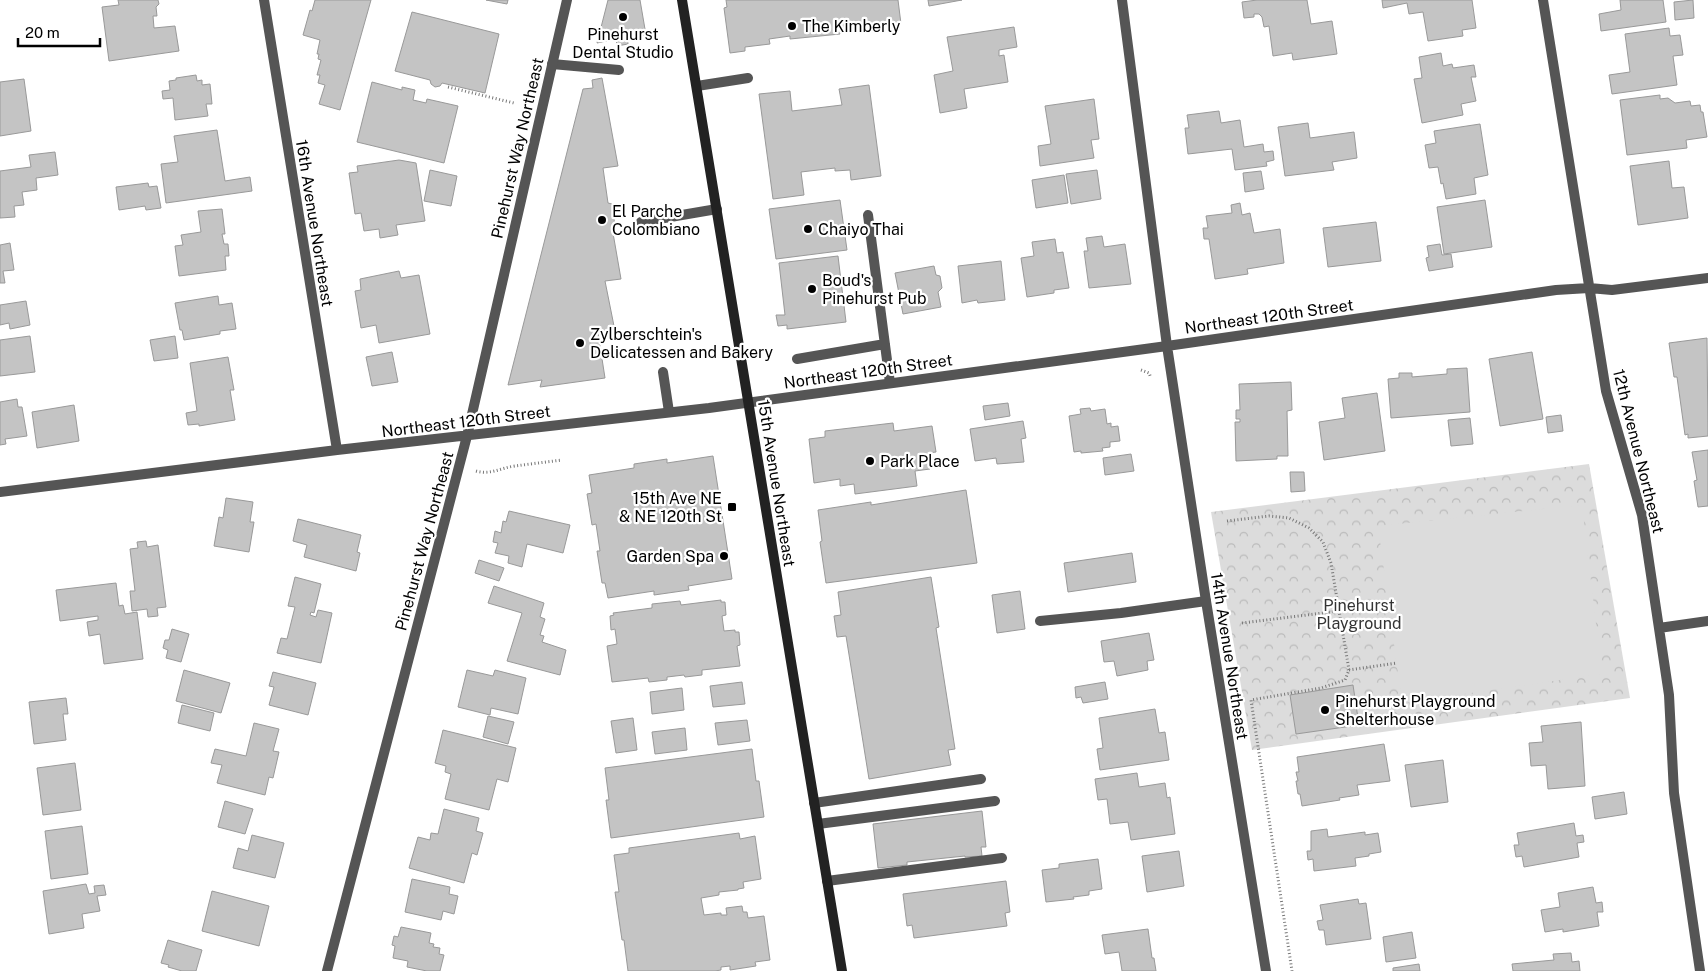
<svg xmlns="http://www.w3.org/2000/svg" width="1708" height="971" font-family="'Public Sans',sans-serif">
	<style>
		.forest { fill: url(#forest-crowns) }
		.garden { fill: #dcdcdc }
		.building { fill: #c4c4c4; stroke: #999 }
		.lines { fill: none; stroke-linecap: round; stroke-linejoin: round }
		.path { stroke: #777; stroke-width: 3; stroke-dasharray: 1 2.5; stroke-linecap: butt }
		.lane { stroke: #555; stroke-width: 10 }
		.street { stroke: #555; stroke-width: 10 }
		.secondary { stroke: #222; stroke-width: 10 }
		.poi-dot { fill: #000; stroke: #fff; stroke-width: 2 }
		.labels { text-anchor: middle; stroke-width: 4.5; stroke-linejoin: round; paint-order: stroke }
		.poi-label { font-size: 16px; fill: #000; stroke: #fff; text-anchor: start }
		.street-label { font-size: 16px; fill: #000; stroke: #fff }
		.park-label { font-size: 16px; fill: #333; stroke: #fff }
	</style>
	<defs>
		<pattern id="forest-crowns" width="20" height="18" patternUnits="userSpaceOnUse" patternTransform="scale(1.25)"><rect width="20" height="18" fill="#dcdcdc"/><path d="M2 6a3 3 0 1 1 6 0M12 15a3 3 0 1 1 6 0" fill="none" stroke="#bbb"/></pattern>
	</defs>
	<rect width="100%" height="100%" fill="#fff"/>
	<path class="forest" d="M1589,464L1630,698L1252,750L1211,512Z"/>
	<path class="garden" d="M1582,505L1602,674L1402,703L1378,526Z"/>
	<path class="building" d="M118,0H158L159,4L156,7L157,16H153L154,28L175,26L179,51L109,61L102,7L119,5Z
		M315,0H371L340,110L319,104L325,85L318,83L320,75H317L321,60L318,59L319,54H317L320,40L303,35L310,10L312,11Z
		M486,0H508L507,4Z
		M608,0H640L646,35L627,37L628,44L617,46L616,39L597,43Z
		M726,0H898L901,24L866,28L865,23L857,24L858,30L840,32V34L790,39V36L769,39L770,44L745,47V51L730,53L724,8L727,7Z
		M928,0H962L929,6Z
		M1257,0H1307L1311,24L1332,21L1337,54L1293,60L1292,53L1273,56L1269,26L1264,27L1262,17L1259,14H1254V17L1244,18L1242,2Z
		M1382,0H1472L1476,28L1462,30L1463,36L1428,41L1423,12L1409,14L1407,3L1383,8Z
		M1620,0H1663L1666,22L1601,31L1599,14L1621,10Z
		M1693,0L1694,18L1675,20L1674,2Z
		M412,12L499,34L485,93L442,83L440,86L435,87L431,84L430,80L395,71Z
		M1014,27L1017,47L999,50V56L1004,55L1008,82L964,89L967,108L940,113L934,75L953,71L947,37Z
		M1669,28L1670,36L1680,35L1683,55L1673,56L1677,85L1612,94L1609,75L1630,72L1625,34Z
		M1441,53L1443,66L1452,64L1453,68L1474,65L1476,77H1471L1476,101L1461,104L1463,115L1422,123L1414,79L1422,78L1419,57Z
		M196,75L197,81L202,80V85L210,84L212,104H206L208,116L175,120L173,98L163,99L162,91L170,90L169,81L176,80V78Z
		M602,78L618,166L603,168L608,203L612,204L616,234L613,233L621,279L605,281L615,331L598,333L605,378L540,387L542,380L508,385L583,89L593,88L592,80Z
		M24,79L31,131L0,136V82Z
		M372,82L402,90V87L415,90L413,100L426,103L427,99L458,106L444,163L357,142Z
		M869,85L881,176L851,180L850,170L835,171V168L801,172L804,195L773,199L759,94L790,91L792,111L842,105L839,89Z
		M1660,95V99L1668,98L1675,103L1690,101L1691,106L1700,105L1701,112H1703L1707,137L1686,140L1687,148L1627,155L1620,100Z
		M1094,99L1099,139L1091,140L1094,158L1040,166L1038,146L1051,144L1045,106Z
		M1219,111L1221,123L1240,120L1244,147L1263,144L1264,152L1273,151L1274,160L1266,162L1267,166L1235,170L1232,149L1188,154L1185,128H1189L1187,115Z
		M1308,123L1310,138L1354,132L1357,158L1332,162L1334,170L1285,176L1278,127Z
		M1480,124L1488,175L1474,178L1476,194L1446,199L1443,183L1441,184L1438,167L1429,168L1425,145L1436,143L1434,131Z
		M217,130L225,181L250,177L252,191L166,203L161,164L178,162L174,136Z
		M55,152L58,175L36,178L37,190L22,192L24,205L14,206L15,217L0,218V171L31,167L29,155Z
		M399,160L416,163L425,221L396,225L398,235L380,238L379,229L364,231L361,213L355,214L349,173L358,172L357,166Z
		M1669,161L1672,188L1684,187L1688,218L1638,225L1630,166Z
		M430,170L457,176L451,206L424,201Z
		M1097,170L1101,199L1071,204L1066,174Z
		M1261,171L1264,189L1245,192L1243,173Z
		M1064,175L1068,203L1036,208L1032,180Z
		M148,183L149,187L157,186L161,208L146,210L145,206L119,210L116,187Z
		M840,200L847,250L776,259L769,209Z
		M1485,200L1492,247L1444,254L1437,207Z
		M1240,203L1242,215L1250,213L1254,233L1280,229L1284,263L1247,269L1248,274L1215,279L1209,239H1204L1203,228H1208L1206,216L1232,213L1231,205Z
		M222,209L225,234H222L224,244H228L229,256H225L226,270L179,276L175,246L183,245L181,235L201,232L198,211Z
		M1376,222L1381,261L1328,267L1323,228Z
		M1102,236L1104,247L1125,244L1131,284L1089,288L1084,251H1088L1086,238Z
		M1055,239L1057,253L1063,252L1069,288L1054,290V293L1027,297L1021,258L1034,256L1032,242Z
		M10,243L14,270L3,271L5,283H0V245Z
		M1440,244L1442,255L1451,254L1453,267L1429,271L1426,258L1429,257L1427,246Z
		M838,256L846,322L787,329V325L778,326L776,315H785L779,263Z
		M1001,261L1005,300L978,303L977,300L962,303L958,266Z
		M934,266L936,275L940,276L942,288L938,292L941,307L903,314L895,273Z
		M399,271L401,278L419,275L430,334L379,343L376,325L361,328L355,291L361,290L360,279Z
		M218,296L219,305L232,303L236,329L220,331V334L184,340L182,330H180L175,303Z
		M26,301L30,325L10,329L9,323L0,325V305Z
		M30,336L35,372L0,376V340Z
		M175,336L178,358L154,361L150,340Z
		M1707,338L1708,436L1688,438V434L1685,435L1677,377H1674L1669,343Z
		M392,352L398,382L372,386L366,357Z
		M1532,352L1543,419L1500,426L1489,359Z
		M228,357L234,390H230L235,420L199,426V424L188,425L186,413L197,411L190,363Z
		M1467,368L1470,412L1391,418L1388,379L1399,378V373H1412V377L1447,374V369Z
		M1291,382L1292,410L1287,411L1288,456H1277V459L1236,461L1235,422H1240V419H1236V410H1240L1239,384Z
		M1377,393L1385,451L1324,460L1319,422L1345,418L1342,398Z
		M17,399L18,407H22L27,436L5,439L6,444L0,445V402Z
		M1008,403L1010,416L985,420L983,406Z
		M74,405L79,441L37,448L32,412Z
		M1090,408L1091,411L1105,409L1107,424L1111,423V427L1118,426L1120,441L1110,442V447L1102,448L1103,451L1081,453V451L1074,452L1069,416L1081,414L1080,409Z
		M1561,415L1563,431L1548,433L1546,417Z
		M1470,418L1473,444L1451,446L1448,420Z
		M1023,421L1026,438L1021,439L1024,462L997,464L996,458L975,461L970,429Z
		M893,423L894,431L932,426L936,452L928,453L930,469L915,471L917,486L855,494L854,484L840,486V479L814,483L809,439L825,437V431Z
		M1708,450V506L1698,507L1694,481L1697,480L1692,452Z
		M1131,454L1134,471L1105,475L1103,458Z
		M713,456L732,579L688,586L689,590L654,595V591L608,598L605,583H602L597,551H600L596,524L592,525L587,494L592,493L589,475L634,468V464L667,459V463Z
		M1290,472H1304L1305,491L1291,492Z
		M966,490L977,563L826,583L820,542L822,541L818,510L871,502V505Z
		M226,498L253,502L250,522H254L249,552L214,546L219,517L223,518Z
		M509,511L570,525L563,553L527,544L522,567L508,563L509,556L495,553L498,543L493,542L495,531L501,533L503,521L506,522Z
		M298,519L361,535L357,552L360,553L356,571L304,557L307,545L293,541Z
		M146,541L147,547L158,545L166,607L157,608L158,616L148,617L147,609L132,611L130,591H135L130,549L138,548L137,542Z
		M1132,553L1136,582L1068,592L1064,563Z
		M479,560L504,568L499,581L475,573Z
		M295,577L321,584L314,613L311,612L310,615L316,617L318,610L332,613L321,663L277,653L281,638L287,639L295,607L288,606Z
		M931,577L939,627L936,628L955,749L948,750L951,765L869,779L846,636L837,637L834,616L841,615L838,592Z
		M116,583L119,606L123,605L125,614L137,612L143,659L104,664L100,634L89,636L87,622L98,620V616L60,621L56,590Z
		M494,586L544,603L540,617L545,619L540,635L544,636L542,642L566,650L560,675L507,661L522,613L488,603Z
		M1020,591L1025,629L997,633L992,595Z
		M721,600V602H725L726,615L722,616L724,631L735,630V632H739L740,645L737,646L740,666L702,670V675L685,677L684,675L667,677V680L649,682L648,678L612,682L607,646L617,644L615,629L611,630L610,616L614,615L613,613L652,608V604L680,601L681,605Z
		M172,629L189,634L181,662L166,658L168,650L163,648L165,640H169Z
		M1149,633L1154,660L1147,661L1148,670L1117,676L1114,661L1104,662L1101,641Z
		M184,670L230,683L221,713L176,701Z
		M467,670L493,676L495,670L526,678L518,714L491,708L490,715L458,707Z
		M273,672L316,683L308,715L269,705L274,687L269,686Z
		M742,682L745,704L713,707L710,686Z
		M1105,682L1108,699L1083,703L1081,697L1076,698L1075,687Z
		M1353,685L1359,725L1296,734L1290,695Z
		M682,688L684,710L652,714L650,692Z
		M66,698L68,714H63L66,740L34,744L29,702Z
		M182,705L214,713L210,731L178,723Z
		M1155,709L1159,733L1165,732L1169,760L1100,770L1097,749L1103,748L1099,718Z
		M488,716L514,722L508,744L483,737Z
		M633,718L637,750L616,753L611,721Z
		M747,720L750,741L718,745L715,723Z
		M1581,722L1585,786L1548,789L1546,765L1531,766L1529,743L1543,742L1541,726Z
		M254,723L279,729L273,751L279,752L273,778L269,777L265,795L217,783L222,765L211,763L215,749L246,756Z
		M685,728L687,750L655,754L652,732Z
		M443,730L516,748L508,782L497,779L489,810L445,799L451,774L445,772L446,766L435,763Z
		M1384,744L1390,781L1357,785L1359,795L1339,798L1340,800L1302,806L1300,794H1298L1296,781H1298L1296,772H1299L1297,757Z
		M752,749L756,781H759L764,817L611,838L606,800H609L605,768Z
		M1443,760L1448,802L1411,807L1405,765Z
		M75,763L81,810L43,815L37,768Z
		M1137,773L1139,787L1165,783L1167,798L1170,797L1175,834L1131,840L1128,822L1110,824L1107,799L1098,800L1095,779Z
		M1624,792L1627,814L1595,819L1592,797Z
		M225,801L253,809L245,834L218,827Z
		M444,809L479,818L476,831L483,833L477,855L472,853L464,883L409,868L418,837L430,840L431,833L438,834Z
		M982,811L986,847H981L982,856L965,857V856L907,862V865L878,868L873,824Z
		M1574,823L1576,836L1583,835L1584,842L1577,843L1579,857L1524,867L1522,856L1516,857L1514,845H1519L1517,833Z
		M82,826L88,874L51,879L45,831Z
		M1327,829L1328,837L1365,832V835L1378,833L1381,852L1369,854V856L1355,858L1356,866L1314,871L1313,859L1308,860L1307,851H1311V831Z
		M739,833L740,839L755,836L761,879L743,882L744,888L738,889V890L719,892V895L701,898L704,915L721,913V915H727L726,908L742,906L743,912H747L748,918L764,916L770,960L755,962L756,966L730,970V966L721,967V970L715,971H628L624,940H622L615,892H619L614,855L629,853V848Z
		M252,835L284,843L275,878L233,868L238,848L248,851Z
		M1179,851L1184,886L1147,892L1142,856Z
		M1098,859L1102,889L1089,891V895L1073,897L1074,899L1046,902L1042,870L1059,868V864Z
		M412,879L450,887L449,894L458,896L454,914L443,911L441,920L405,912Z
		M1006,881L1010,912L1005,913L1007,926L914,938L912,925L907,926L903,894Z
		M86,884L89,894L95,893L94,886L104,885L106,895L97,896L100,911L82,914L84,928L49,934L43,891Z
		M1593,887L1596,903L1602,902L1603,912H1597L1599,926L1563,932V929L1545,932L1541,910L1560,907L1558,893Z
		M212,891L269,906L259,946L202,931Z
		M1358,899L1359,904L1366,903L1371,939L1326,945L1324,930H1319L1317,921L1323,920L1320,905Z
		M401,927L431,933L429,943L434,944L433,947L440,948L439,954L444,955L440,971H427L407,967L408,961L393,958L395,946L392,945L394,936L398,937Z
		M1148,929L1152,958H1154L1156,971H1122L1119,952L1105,954L1102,935Z
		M1412,932L1416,958L1386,962L1383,937Z
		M168,940L202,950L196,971H182L168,967L169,965L161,963Z
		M1571,953L1572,962L1579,961L1580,971H1513L1512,964L1554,960L1553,954Z
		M1419,964L1420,971H1393V968Z"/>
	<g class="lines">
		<path class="path" d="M448,87L514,103
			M1141,370L1149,373L1151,378
			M476,471C491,475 500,468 515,466C530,464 546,462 562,460
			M1227,521L1269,516L1289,518L1309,528L1323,542L1331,563L1349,670L1345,680L1321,688L1251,700L1292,971
			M1242,623L1339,611
			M1349,670L1397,663"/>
		<path class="lane" d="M1122,0L1167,346
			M552,64L619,70
			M697,86L748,78
			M868,215L890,383
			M641,222L717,209
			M797,359L885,344
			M663,372L669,412
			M1040,621L1121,613L1206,601
			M814,803L981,779
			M818,824L995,801
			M827,881L1002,858"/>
		<path class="street" d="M264,0L337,450
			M1543,0L1606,391L1642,515L1669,695L1674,793L1700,971
			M1167,346L1206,601L1266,971
			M0,492L337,450L709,408L1167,346L1556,290L1589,288L1612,290L1708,278
			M1659,628L1708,621
			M327,971L467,436L567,0"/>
		<path class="secondary" d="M682,0L842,971"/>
	</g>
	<g class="poi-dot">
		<circle cx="623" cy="17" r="5"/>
		<circle cx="792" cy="26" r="5"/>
		<circle cx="602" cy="220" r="5"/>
		<circle cx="808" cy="229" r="5"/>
		<circle cx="812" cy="289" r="5"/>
		<circle cx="580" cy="343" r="5"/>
		<circle cx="870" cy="461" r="5"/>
		<rect x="727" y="502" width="10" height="10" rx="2.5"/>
		<circle cx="724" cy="556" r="5"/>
		<circle cx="1325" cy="710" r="5"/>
	</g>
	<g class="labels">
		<g class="poi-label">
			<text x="802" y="32">The Kimberly</text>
			<text x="623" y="40" text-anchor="middle">Pinehurst<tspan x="623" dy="18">Dental Studio</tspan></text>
			<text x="612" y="217">El Parche<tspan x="612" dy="18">Colombiano</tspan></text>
			<text x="818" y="235">Chaiyo Thai</text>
			<text x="822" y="286">Boud's<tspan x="822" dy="18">Pinehurst Pub</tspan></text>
			<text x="590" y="340">Zylberschtein's<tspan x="590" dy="18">Delicatessen and Bakery</tspan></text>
			<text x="880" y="467">Park Place</text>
			<text x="722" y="504" text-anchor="end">15th Ave NE<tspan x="722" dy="18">&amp; NE 120th St</tspan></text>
			<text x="714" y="562" text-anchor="end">Garden Spa</text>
			<text x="1335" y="707">Pinehurst Playground<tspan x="1335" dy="18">Shelterhouse</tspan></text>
		</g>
		<g class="street-label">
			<text transform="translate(517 148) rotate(-77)" y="6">Pinehurst Way Northeast</text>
			<text transform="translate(315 223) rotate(81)" y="6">16th Avenue Northeast</text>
			<text transform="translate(1269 316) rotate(-8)" y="6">Northeast 120th Street</text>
			<text transform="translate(868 371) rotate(-8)" y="6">Northeast 120th Street</text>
			<text transform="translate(466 421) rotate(-7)" y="6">Northeast 120th Street</text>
			<text transform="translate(1639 451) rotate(76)" y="6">12th Avenue Northeast</text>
			<text transform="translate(777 483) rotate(81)" y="6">15th Avenue Northeast</text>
			<text transform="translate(424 541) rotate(-75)" y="6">Pinehurst Way Northeast</text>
			<text transform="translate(1230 656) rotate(81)" y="6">14th Avenue Northeast</text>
		</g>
		<g class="park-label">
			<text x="1359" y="611">Pinehurst<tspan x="1359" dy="18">Playground</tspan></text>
		</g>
	</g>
	<path d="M18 38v8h82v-8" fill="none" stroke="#000000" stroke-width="2.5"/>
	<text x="25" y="38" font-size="15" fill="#000000" stroke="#ffffff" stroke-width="4" paint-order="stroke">20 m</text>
</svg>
